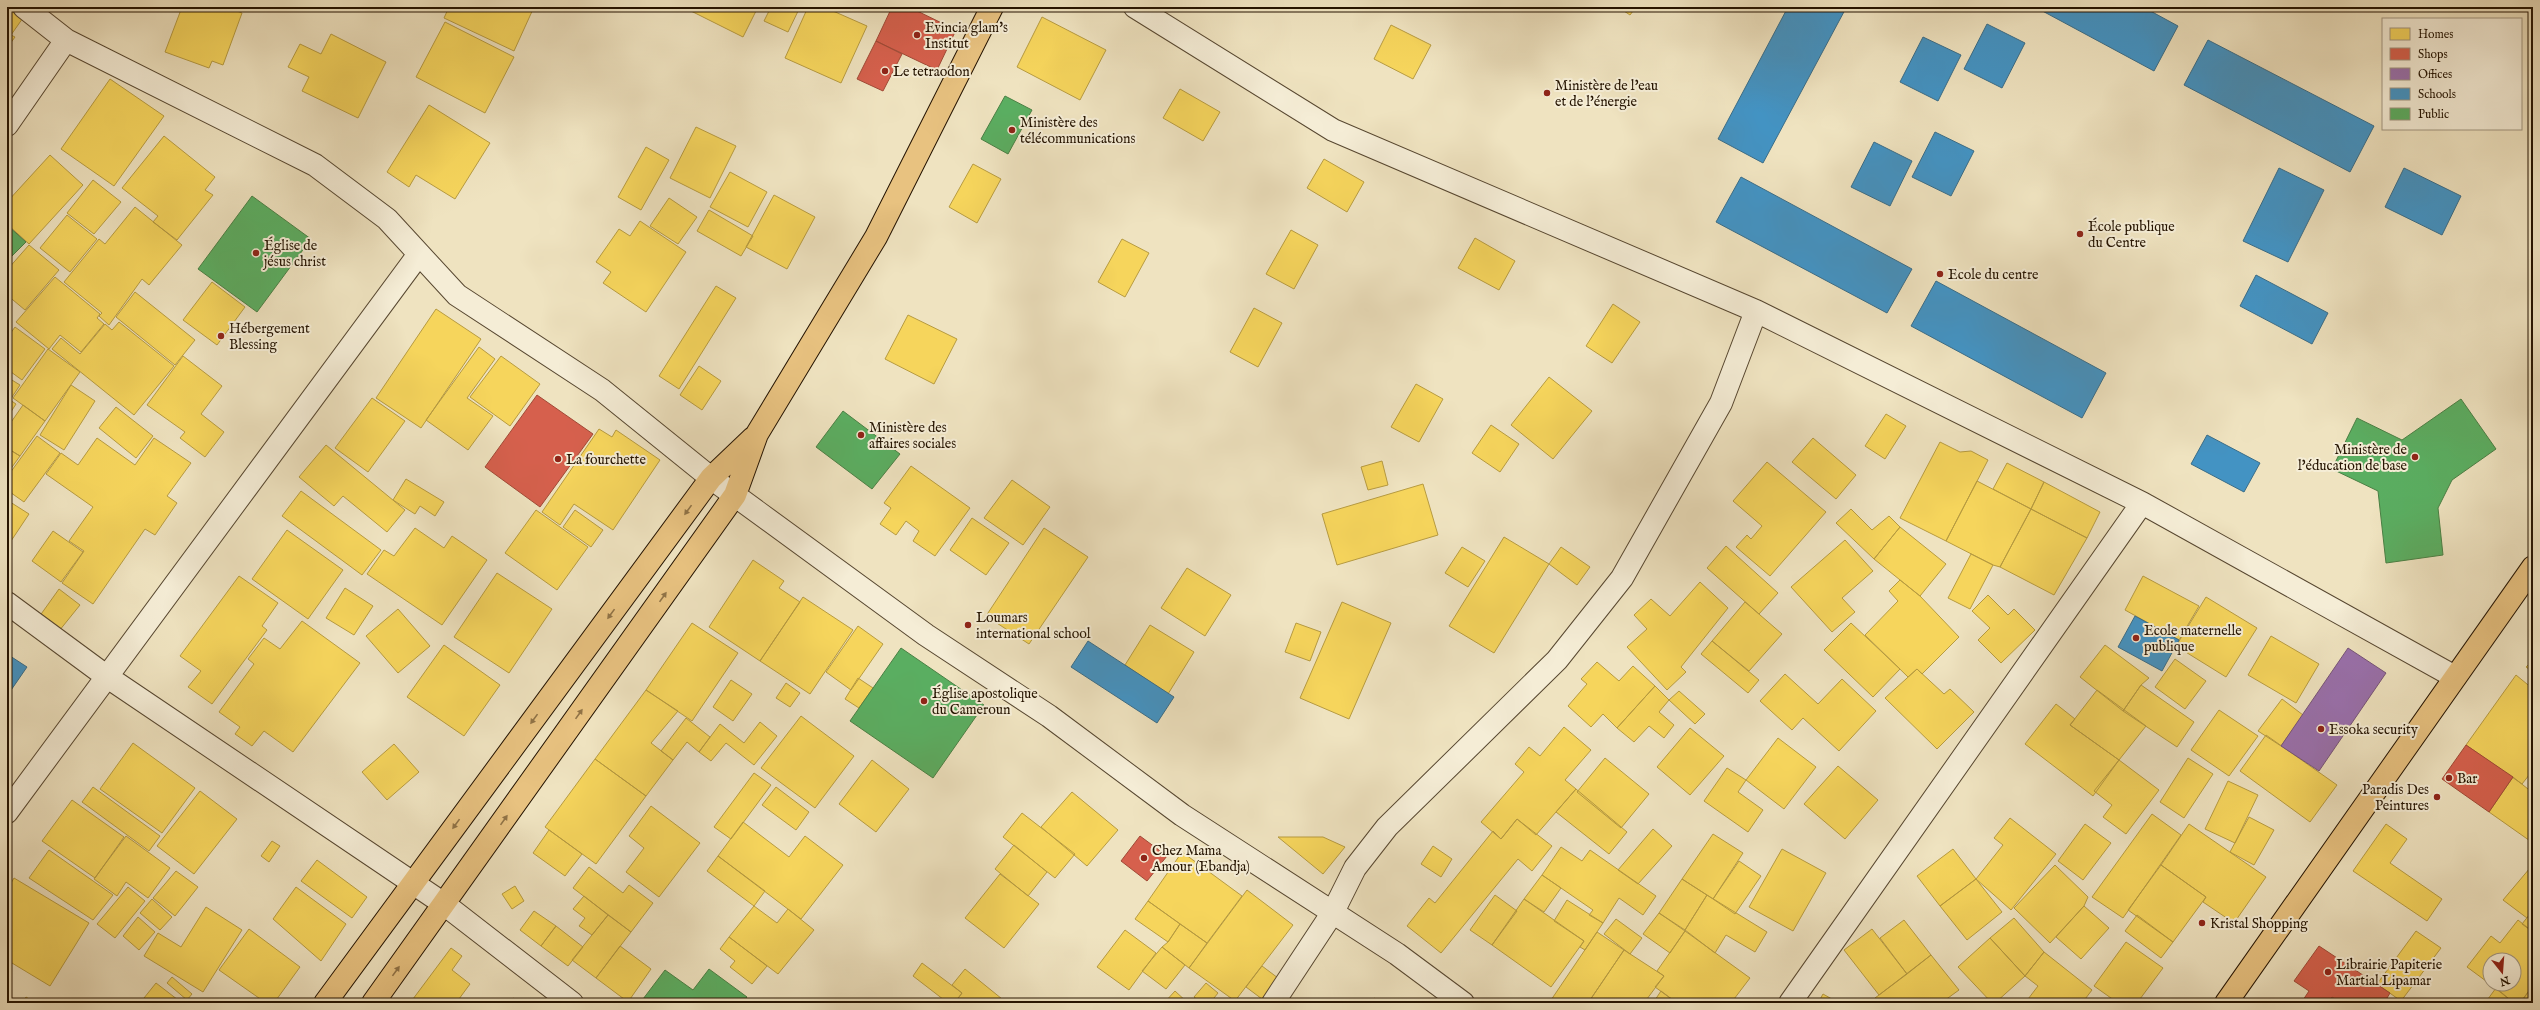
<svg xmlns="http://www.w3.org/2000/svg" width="2540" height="1010" font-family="'IM FELL English',serif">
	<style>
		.homes { fill: #f6d55c; stroke: #b79b40 }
		.shops { fill: #d6604d; stroke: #a14936 }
		.offices { fill: #9970ab; stroke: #765478 }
		.schools { fill: #4393c3; stroke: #3a6d88 }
		.public { fill: #5aae61; stroke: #4a8044 }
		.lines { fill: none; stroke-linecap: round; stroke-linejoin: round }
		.minor-casing { stroke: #574730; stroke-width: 24 }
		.major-casing { stroke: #241300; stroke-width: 24 }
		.minor { stroke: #f5edd6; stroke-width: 22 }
		.major { stroke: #e8c280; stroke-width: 22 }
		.oneway { fill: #907346 }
		.poi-dot { fill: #8f2418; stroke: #f5edd6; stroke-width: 1.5 }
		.labels { text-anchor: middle; stroke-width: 4; stroke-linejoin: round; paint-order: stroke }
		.poi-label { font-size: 14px; fill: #241300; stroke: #f5edd6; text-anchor: start }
	</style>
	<rect width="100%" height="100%" fill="#efe3c0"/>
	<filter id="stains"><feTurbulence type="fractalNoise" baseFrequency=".005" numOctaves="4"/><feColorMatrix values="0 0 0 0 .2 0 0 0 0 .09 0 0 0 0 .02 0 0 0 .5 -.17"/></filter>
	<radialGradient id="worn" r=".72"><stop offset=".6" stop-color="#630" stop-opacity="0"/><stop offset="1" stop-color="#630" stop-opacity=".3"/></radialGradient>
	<path class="homes" d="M7,7H13L25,15L11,35L15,37L7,48Z
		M182,7H226L242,13L223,65L212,61L209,68L165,52Z
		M449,7H534L514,51L444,18Z
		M688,7H758L743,37L687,9Z
		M771,7H800L788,32L764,21Z
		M808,7H835L833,11L867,26L841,83L785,58Z
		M1618,7H1636L1630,15Z
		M1042,17L1106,50L1080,100L1017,67Z
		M445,22L514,57L485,113L416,77Z
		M1391,25L1431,45L1413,79L1374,59Z
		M331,34L386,62L358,118L302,91L309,77L288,67L300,44L321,54Z
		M110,79L164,116L114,186L61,149Z
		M1180,89L1220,112L1203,141L1163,118Z
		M429,105L490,143L455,199L416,175L409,187L387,172Z
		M696,127L736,146L710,198L670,178Z
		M164,136L215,177L205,190L213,195L177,240L153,222L158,216L122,188Z
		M646,147L669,160L641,210L618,197Z
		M50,155L83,185L29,244L7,224V202Z
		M1324,159L1364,182L1347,212L1307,188Z
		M973,164L1001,179L977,223L949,207Z
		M730,172L767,192L748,227L710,207Z
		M93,180L121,202L94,234L67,213Z
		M774,195L815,217L787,269L746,247Z
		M669,198L697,217L678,244L650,226Z
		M135,207L182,245L149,285L142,279L109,325L99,316L102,313L64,282L99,239L105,244Z
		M709,210L753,236L741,256L697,231Z
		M67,215L97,239L70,272L40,248Z
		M640,221L686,252L646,312L603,283L611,272L596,262L619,229L630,236Z
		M1291,230L1318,245L1294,289L1266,274Z
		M1475,238L1515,261L1499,290L1458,268Z
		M1122,239L1149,253L1125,297L1098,282Z
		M29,245L59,270L25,310L7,295V270Z
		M55,277L100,314L97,318L104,324L81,352L60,335L49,349L16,322Z
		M212,282L245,307L217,345L183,320Z
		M716,286L736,298L679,389L659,376Z
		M135,292L195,340L175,365L116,317Z
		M1613,304L1640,322L1612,363L1586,346Z
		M1254,308L1282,323L1258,367L1230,352Z
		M436,309L481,339L421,428L376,398Z
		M908,315L957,339L934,384L885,359Z
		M119,322L174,366L134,415L52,349L61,338L80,354L105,324L112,330Z
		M15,327L45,349L22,380L7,369V338Z
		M479,347L495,359L467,398L493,416L468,450L426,420Z
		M48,349L80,372L45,421L13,398Z
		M183,356L222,386L201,414L224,432L205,457L180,438L185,432L147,405Z
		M501,356L540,384L510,426L470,397Z
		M699,366L721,381L702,410L680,395Z
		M7,377L20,385L10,400L16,404L7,418Z
		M1549,377L1592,411L1553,459L1511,425Z
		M1416,384L1443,399L1419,442L1391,427Z
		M71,385L95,401L64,450L40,435Z
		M372,398L405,421L368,472L335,448Z
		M23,405L45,421L20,456L7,448V428Z
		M116,407L153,436L136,458L99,428Z
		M1886,414L1906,426L1885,459L1865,446Z
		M1491,425L1519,444L1500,472L1472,453Z
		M599,429L612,437L616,430L660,460L613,530L574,504L560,525L542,512Z
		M37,436L60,453L24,502L7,490V477Z
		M97,438L135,465L154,438L191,463L167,496L177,503L155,535L145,529L93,604L62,583L84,551L69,541L93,507L46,474L61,453L78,465Z
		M1813,438L1856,475L1836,499L1792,462Z
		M1940,442L1960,452L1971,451L1988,460L1946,541L1900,518Z
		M326,445L405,510L387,532L343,496L334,506L299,477Z
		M7,448L20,456L7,474Z
		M1382,461L1388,485L1368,490L1361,467Z
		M1767,462L1826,512L1770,576L1736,547L1747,535L1751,539L1762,526L1733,501Z
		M2007,463L2044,482L2031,509L1993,489Z
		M911,466L970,508L935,556L913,541L919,531L906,521L896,535L880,524L891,508L884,503Z
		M406,479L444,502L435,516L420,506L415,514L393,500Z
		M1012,480L1050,507L1023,545L984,518Z
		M1977,481L2031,509L2000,567L1993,565L1946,541Z
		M2044,482L2100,512L2087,538L2031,509Z
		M1423,484L1438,535L1337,565L1322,514Z
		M301,491L381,550L362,575L282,516Z
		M7,500L29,514L7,547Z
		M1851,509L1872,530L1889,516L1900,527L1874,559L1836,523Z
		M2031,509L2087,538L2054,595L2000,567Z
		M536,510L588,547L557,590L505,553Z
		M575,510L603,530L591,547L563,527Z
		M972,518L1009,543L986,575L950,550Z
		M1900,527L1946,564L1920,596L1874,559Z
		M415,528L444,548L452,536L487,560L442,625L367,574L384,550L394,556Z
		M1044,528L1088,557L1029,644L986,616Z
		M287,530L343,570L308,619L252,579Z
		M53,531L83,552L61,582L32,561Z
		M1504,537L1549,564L1494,653L1449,626Z
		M1845,540L1873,571L1842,598L1855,612L1832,632L1791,587Z
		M1726,546L1778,593L1759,614L1707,568Z
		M1462,547L1485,561L1468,587L1445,573Z
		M1561,547L1590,567L1577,585L1549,564Z
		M1971,554L1993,565L1970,609L1948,598Z
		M753,560L784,581L779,588L800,602L760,661L709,627Z
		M1187,568L1231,595L1205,636L1161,608Z
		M497,573L552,609L509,673L454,637Z
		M239,576L278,603L262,626L267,630L212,704L188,687L201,671L180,656Z
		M2143,576L2199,606L2179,640L2125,610Z
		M1900,580L1920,596L1959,637L1922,674L1917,669L1908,677L1865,635L1898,601L1889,591Z
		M1700,582L1728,608L1681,667L1686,672L1667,690L1627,647L1647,629L1634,615L1651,599L1670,616Z
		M345,588L373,606L354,635L326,618Z
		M59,589L80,605L59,631L39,617Z
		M1988,595L2008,615L2014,609L2035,630L2001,663L1978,640L1990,628L1972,611Z
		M803,597L853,630L810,694L760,661Z
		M2206,597L2257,628L2226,677L2176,646Z
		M1342,602L1391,623L1349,719L1300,698Z
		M1745,602L1782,634L1749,671L1712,641Z
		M398,609L430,646L398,673L366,636Z
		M302,621L360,663L293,752L264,731L252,746L235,734L240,727L219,712L254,664L248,659L264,638L280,649Z
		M692,623L738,653L692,721L646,690Z
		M1296,623L1321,632L1310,661L1285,652Z
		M1851,623L1900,669L1873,697L1824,650Z
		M1150,625L1194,652L1168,694L1125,665Z
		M858,626L883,644L851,690L826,672Z
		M2271,636L2319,664L2296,703L2248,675Z
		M1712,641L1759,680L1748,693L1701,654Z
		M444,645L500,685L464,736L407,697Z
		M2105,645L2149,678L2141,685L2123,711L2080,677Z
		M2175,659L2206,681L2185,709L2155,687Z
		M2533,660V672L2526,667Z
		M1597,662L1619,681L1633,666L1655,686L1617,728L1603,714L1591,727L1568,706L1587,684L1581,679Z
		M1917,669L1944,694L1950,689L1974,712L1937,749L1885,698Z
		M1785,674L1818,704L1842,679L1876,711L1839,751L1803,718L1792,730L1760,701Z
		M2516,675L2533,689V770L2522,784L2466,745Z
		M858,678L873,688L859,708L845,699Z
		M731,680L752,694L733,721L713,707Z
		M786,683L800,693L790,707L776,698Z
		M2141,685L2194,722L2177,747L2123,711Z
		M1655,686L1669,700L1659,712L1674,725L1664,738L1649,726L1634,742L1617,728Z
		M646,690L678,711L651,743L673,760L646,796L595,759Z
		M2097,690L2146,726L2119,760L2070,725Z
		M1679,691L1705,714L1695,724L1669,700Z
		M2282,699L2303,715L2281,746L2258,731Z
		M2056,704L2075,719L2070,725L2119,760L2093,796L2025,744Z
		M2219,710L2258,736L2229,776L2191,750Z
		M801,716L854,756L815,808L761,768Z
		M686,718L710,737L699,752L687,742L673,760L661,751Z
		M760,722L777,736L754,765L726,743L711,761L699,752L720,724L744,743Z
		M1564,727L1591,750L1565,780L1576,789L1536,835L1517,819L1501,839L1481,822L1524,772L1515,764L1529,747L1540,756Z
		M1690,728L1724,756L1690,795L1657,767Z
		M2266,735L2337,785L2310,822L2240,771Z
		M1778,738L1816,767L1784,809L1746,780Z
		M133,743L195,788L162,833L100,789Z
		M394,744L419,772L387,800L362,772Z
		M1605,758L1649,794L1621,828L1577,792Z
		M2188,758L2213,774L2184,818L2160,802Z
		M595,759L646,796L596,864L545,827Z
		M872,760L909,789L876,832L839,804Z
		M2119,760L2159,790L2126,834L2103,817L2112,805L2094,791Z
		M1838,766L1878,800L1845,839L1804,804Z
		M1727,768L1746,780L1738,792L1763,810L1748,832L1704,801Z
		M754,773L771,785L731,839L714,827Z
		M2513,777L2533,793V843L2489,812Z
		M2228,781L2258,795L2235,843L2205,829Z
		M93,787L160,836L149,851L82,802Z
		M776,787L809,812L796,830L762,805Z
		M1576,789L1627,832L1609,854L1556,812Z
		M200,791L237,819L194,874L157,846Z
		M1072,792L1118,830L1087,866L1041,827Z
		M72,800L124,837L95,878L42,841Z
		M651,806L700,843L659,897L626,872L644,848L629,836Z
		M1022,813L1075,854L1055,878L1003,837Z
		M2152,814L2181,835L2123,918L2092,897Z
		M2249,817L2274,830L2254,865L2230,852Z
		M2010,818L2056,854L2011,910L1976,879L2003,845L1994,838Z
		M1517,819L1552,846L1532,871L1518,859L1441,953L1407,926L1429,898L1435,903L1493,831L1501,839Z
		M743,822L789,857L805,836L843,865L801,919L718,856Z
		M2085,824L2111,843L2083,880L2058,861Z
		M2189,824L2266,877L2234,923L2203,902L2206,897L2161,865Z
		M2386,824L2407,839L2390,863L2442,899L2427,921L2353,871Z
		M1653,829L1672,846L1638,884L1618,870Z
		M549,830L582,854L565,876L533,853Z
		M1713,834L1743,853L1713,899L1682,879Z
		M126,836L170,868L148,898L126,882L117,896L94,879Z
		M1278,837H1323L1345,847L1323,874Z
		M272,841L280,846L269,862L261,856Z
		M1014,845L1047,872L1028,896L995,869Z
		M1433,846L1452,859L1441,877L1421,864Z
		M1561,847L1582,861L1590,850L1656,896L1643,915L1619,898L1603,923L1589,915L1593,910L1542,875Z
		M1782,849L1826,873L1793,931L1749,907Z
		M1953,849L1976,879L1940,906L1917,876Z
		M49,850L113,895L93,920L29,878Z
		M1182,852L1242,896L1207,943L1148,901Z
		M718,856L765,891L754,906L707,871Z
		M317,860L367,897L352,918L301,881Z
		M1739,861L1761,876L1735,914L1713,899Z
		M2055,865L2088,897L2084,906L2050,943L2014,908Z
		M2161,865L2206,897L2173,942L2128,910Z
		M589,867L623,893L629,885L653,903L631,932L573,888Z
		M2530,868L2533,870V910L2527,918L2503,900Z
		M176,871L198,887L175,916L153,898Z
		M1000,874L1039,904L1004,948L965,918Z
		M1542,875L1561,888L1544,912L1524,899Z
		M14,878L89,923L50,986L7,960V890Z
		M1682,879L1707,895L1685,930L1659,913Z
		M1976,879L2002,912L1967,940L1940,906Z
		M515,886L524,901L512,909L502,894Z
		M128,887L145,901L115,938L97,924Z
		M296,887L346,924L321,961L273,919Z
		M1247,890L1293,925L1235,1001L1189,968Z
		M1495,895L1517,911L1492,945L1470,930Z
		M1707,895L1767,932L1755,952L1726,935L1715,953L1685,930Z
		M584,896L608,915L592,935L579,926L585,918L573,909Z
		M152,899L172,917L160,930L140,913Z
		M1524,899L1584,941L1551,987L1492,945Z
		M1567,900L1603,923L1585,950L1580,947L1584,941L1554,921Z
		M1148,901L1180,924L1168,942L1135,919Z
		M754,906L777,923L788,909L814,930L778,974L729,937Z
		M2084,906L2109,928L2081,959L2056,937Z
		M206,907L242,930L203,992L144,956L158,933L181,947Z
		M2533,910V932L2522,924Z
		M534,911L556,926L541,946L520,930Z
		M1659,913L1685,931L1670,953L1643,934Z
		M608,915L631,932L596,978L572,960Z
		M2137,915L2173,942L2161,958L2125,931Z
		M138,917L155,932L139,950L123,936Z
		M2014,918L2044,952L2025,976L1990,938Z
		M1616,919L1642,938L1630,954L1604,934Z
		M1904,920L1931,955L1907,974L1880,938Z
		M2518,920L2533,932V986L2520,1003H2514L2490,984H2514V960H2490V984L2467,967L2491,936L2500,943Z
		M1180,924L1207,943L1189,968L1162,947L1168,942Z
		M556,926L583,947L568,966L541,946Z
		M249,929L300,967L274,1003H266L219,970Z
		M1872,929L1907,974L1879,995L1844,950Z
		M1125,930L1156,953L1129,990L1097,967Z
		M1685,931L1750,978L1731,1003H1677L1655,987L1664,976L1657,971Z
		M2416,931L2441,948L2401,1001L2377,984Z
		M1597,932L1624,950L1588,1003H1549Z
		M729,937L767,966L752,984L730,967L735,961L720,949Z
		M1990,938L2025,976L1995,1003H1992L1958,967Z
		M2126,942L2163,968L2137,1003H2118L2094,986Z
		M620,946L651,969L628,1002L596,978Z
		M1162,947L1185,965L1166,989L1142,971Z
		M451,948L462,956L452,970L470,984L456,1003H410Z
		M1624,950L1664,976L1644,1003H1588Z
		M2044,952L2092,990L2082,1003H2025L2038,986L2025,976Z
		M1931,955L1959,990L1941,1003H1879L1875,998L1879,995Z
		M922,963L962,993L954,1003H948L913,976Z
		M1262,966L1278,978L1262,999L1246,987Z
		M965,969L1007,1003H961L957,1000L962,993L952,985Z
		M172,977L192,994L187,1000L167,983Z
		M156,983L182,1003H140Z
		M1206,983L1218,993L1210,1003H1202L1194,997Z
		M2533,986V996L2528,992Z
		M2496,988L2514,1003H2485Z
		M1175,991L1188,1003H1164Z
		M1661,991L1677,1003H1653Z
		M2528,992L2533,996V1003H2520Z
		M1823,994L1839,1003H1818Z
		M26,997L35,1003H22Z
		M513,998L521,1003H510Z
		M1374,998L1382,1003H1370Z"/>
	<path class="shops" d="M892,7H909L956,30L937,70L876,41Z
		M876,41L902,54L883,91L857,79Z
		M537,395L593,434L540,507L485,467Z
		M2466,745L2513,777L2489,812L2442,779Z
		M1140,836L1167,856L1147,881L1121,861Z
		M2319,946L2390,993L2384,1003H2341L2332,997L2328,1003H2301L2309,991L2294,981Z"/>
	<path class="offices" d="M2348,648L2386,673L2319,771L2281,746Z"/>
	<path class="schools" d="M1788,7L1846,8L1763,163L1718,139Z
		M2035,7H2143L2178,26L2154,71Z
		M1987,24L2025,43L2002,88L1964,69Z
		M1923,37L1961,55L1938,101L1900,82Z
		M2208,40L2374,126L2350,172L2184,85Z
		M1935,132L1974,151L1951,196L1912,177Z
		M1874,142L1912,161L1890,206L1851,187Z
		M2279,168L2324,190L2288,262L2243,241Z
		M2404,168L2461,196L2442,235L2385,207Z
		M1741,177L1912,269L1887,313L1716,222Z
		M2256,275L2328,313L2312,344L2240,306Z
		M1936,281L2106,373L2082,418L1911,326Z
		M2207,435L2260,463L2244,492L2191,464Z
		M2135,616L2179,640L2162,671L2118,647Z
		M1088,641L1174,697L1157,723L1071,667Z
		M7,654L27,667L7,696Z"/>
	<path class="public" d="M1005,96L1032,110L1008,154L981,139Z
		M252,196L311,239L257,312L198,269Z
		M7,225L26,242L7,261Z
		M2461,399L2496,449L2452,480L2438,508L2443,555L2386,563L2378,491L2332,469L2357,418L2402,440Z
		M843,411L900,454L872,489L816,447Z
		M901,648L984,705L933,778L850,721Z
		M709,969L747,997L742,1003H640L665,970L693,990Z"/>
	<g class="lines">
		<defs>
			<path id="minor" d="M24,7L66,40L315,165L387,219L457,295L602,390L711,478L926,635L1049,716L1182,815L1397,954L1463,1003
				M1135,7L1333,130L1756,311L2142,503L2455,677
				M7,125L66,40
				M7,603L106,676L444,904L572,1003
				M7,812L419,254
				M1273,1003L1333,912L1355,868L1387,827L1557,660L1622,578L1721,403L1756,311
				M1790,1003L2142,503"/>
			<path id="major" d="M325,1003L711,478L753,438
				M373,1003L735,495L757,434L876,237L992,7
				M2226,1003L2533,567"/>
		</defs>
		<use href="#minor" class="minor-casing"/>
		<use href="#major" class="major-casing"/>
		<use href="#minor" class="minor"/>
		<use href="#major" class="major"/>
	</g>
	<defs><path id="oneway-solid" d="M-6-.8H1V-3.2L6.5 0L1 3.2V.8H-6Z"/></defs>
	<g class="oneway">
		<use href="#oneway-solid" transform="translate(688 510) rotate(126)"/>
		<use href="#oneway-solid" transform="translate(663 597) rotate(-55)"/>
		<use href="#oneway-solid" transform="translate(611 614) rotate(126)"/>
		<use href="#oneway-solid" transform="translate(579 714) rotate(-55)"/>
		<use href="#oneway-solid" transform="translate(534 719) rotate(126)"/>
		<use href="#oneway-solid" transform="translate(504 820) rotate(-55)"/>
		<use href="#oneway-solid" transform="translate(456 824) rotate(126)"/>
		<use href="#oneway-solid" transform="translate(396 971) rotate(-54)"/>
	</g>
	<g class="poi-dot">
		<circle cx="917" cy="35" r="4"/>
		<circle cx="885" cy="71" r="4"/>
		<circle cx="1547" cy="93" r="4"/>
		<circle cx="1012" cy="130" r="4"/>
		<circle cx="2080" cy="234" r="4"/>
		<circle cx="256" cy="253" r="4"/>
		<circle cx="1940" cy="274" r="4"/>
		<circle cx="221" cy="336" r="4"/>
		<circle cx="861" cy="435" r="4"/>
		<circle cx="2415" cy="457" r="4"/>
		<circle cx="558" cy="459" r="4"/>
		<circle cx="968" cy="625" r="4"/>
		<circle cx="2136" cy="638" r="4"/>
		<circle cx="924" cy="701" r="4"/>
		<circle cx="2321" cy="729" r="4"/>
		<circle cx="2449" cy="778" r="4"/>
		<circle cx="2437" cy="797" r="4"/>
		<circle cx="1144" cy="858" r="4"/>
		<circle cx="2202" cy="923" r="4"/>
		<circle cx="2328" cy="972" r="4"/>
	</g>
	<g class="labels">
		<g class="poi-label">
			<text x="925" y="32">Evincia glam's<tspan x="925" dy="16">Institut</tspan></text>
			<text x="893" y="76">Le tetraodon</text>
			<text x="1555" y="90">Ministère de l'eau<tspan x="1555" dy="16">et de l'énergie</tspan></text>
			<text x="1020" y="127">Ministère des<tspan x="1020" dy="16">télécommunications</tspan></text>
			<text x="2088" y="231">École publique<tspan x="2088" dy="16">du Centre</tspan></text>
			<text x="264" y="250">Église de<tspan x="264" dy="16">jésus christ</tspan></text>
			<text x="1948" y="279">Ecole du centre</text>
			<text x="229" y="333">Hébergement<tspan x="229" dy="16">Blessing</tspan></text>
			<text x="869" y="432">Ministère des<tspan x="869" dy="16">affaires sociales</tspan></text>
			<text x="2407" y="454" text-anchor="end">Ministère de<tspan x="2407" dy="16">l'éducation de base</tspan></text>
			<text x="566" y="464">La fourchette</text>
			<text x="976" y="622">Loumars<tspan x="976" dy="16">international school</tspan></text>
			<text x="2144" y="635">Ecole maternelle<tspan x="2144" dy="16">publique</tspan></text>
			<text x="932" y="698">Église apostolique<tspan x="932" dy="16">du Cameroun</tspan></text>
			<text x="2329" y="734">Essoka security</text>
			<text x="2457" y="783">Bar</text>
			<text x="2429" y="794" text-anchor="end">Paradis Des<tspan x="2429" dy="16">Peintures</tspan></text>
			<text x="1152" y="855">Chez Mama<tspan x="1152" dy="16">Amour (Ebandja)</tspan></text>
			<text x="2210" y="928">Kristal Shopping</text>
			<text x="2336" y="969">Librairie Papiterie<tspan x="2336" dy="16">Martial Lipamar</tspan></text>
		</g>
	</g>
	<rect width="2540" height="1010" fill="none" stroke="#efe3c0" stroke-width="24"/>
	<rect x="8" y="8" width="2524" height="994" fill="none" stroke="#241300" stroke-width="2"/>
	<rect x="12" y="12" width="2516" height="986" fill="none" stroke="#241300"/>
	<rect x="2382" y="18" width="140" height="112" fill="#f5edd6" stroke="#a19680"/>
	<rect x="2390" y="28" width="20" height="12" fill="#f6d55c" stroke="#a19680"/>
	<text x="2418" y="38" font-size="12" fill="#241300">Homes</text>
	<rect x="2390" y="48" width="20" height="12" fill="#d6604d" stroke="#a19680"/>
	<text x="2418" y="58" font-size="12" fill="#241300">Shops</text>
	<rect x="2390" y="68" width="20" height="12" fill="#9970ab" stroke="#a19680"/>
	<text x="2418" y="78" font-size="12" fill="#241300">Offices</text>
	<rect x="2390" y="88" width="20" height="12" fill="#4393c3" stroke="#a19680"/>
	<text x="2418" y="98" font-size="12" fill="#241300">Schools</text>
	<rect x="2390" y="108" width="20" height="12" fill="#5aae61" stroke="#a19680"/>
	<text x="2418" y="118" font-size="12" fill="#241300">Public</text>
	<g transform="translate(2502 972) rotate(163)"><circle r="19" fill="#f5edd6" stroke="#a19680"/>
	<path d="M0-3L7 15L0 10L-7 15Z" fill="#8f2418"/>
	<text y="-6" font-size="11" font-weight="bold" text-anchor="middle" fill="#241300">N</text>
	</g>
	<rect width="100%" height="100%" filter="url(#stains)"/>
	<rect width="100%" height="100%" fill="url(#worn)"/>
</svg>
